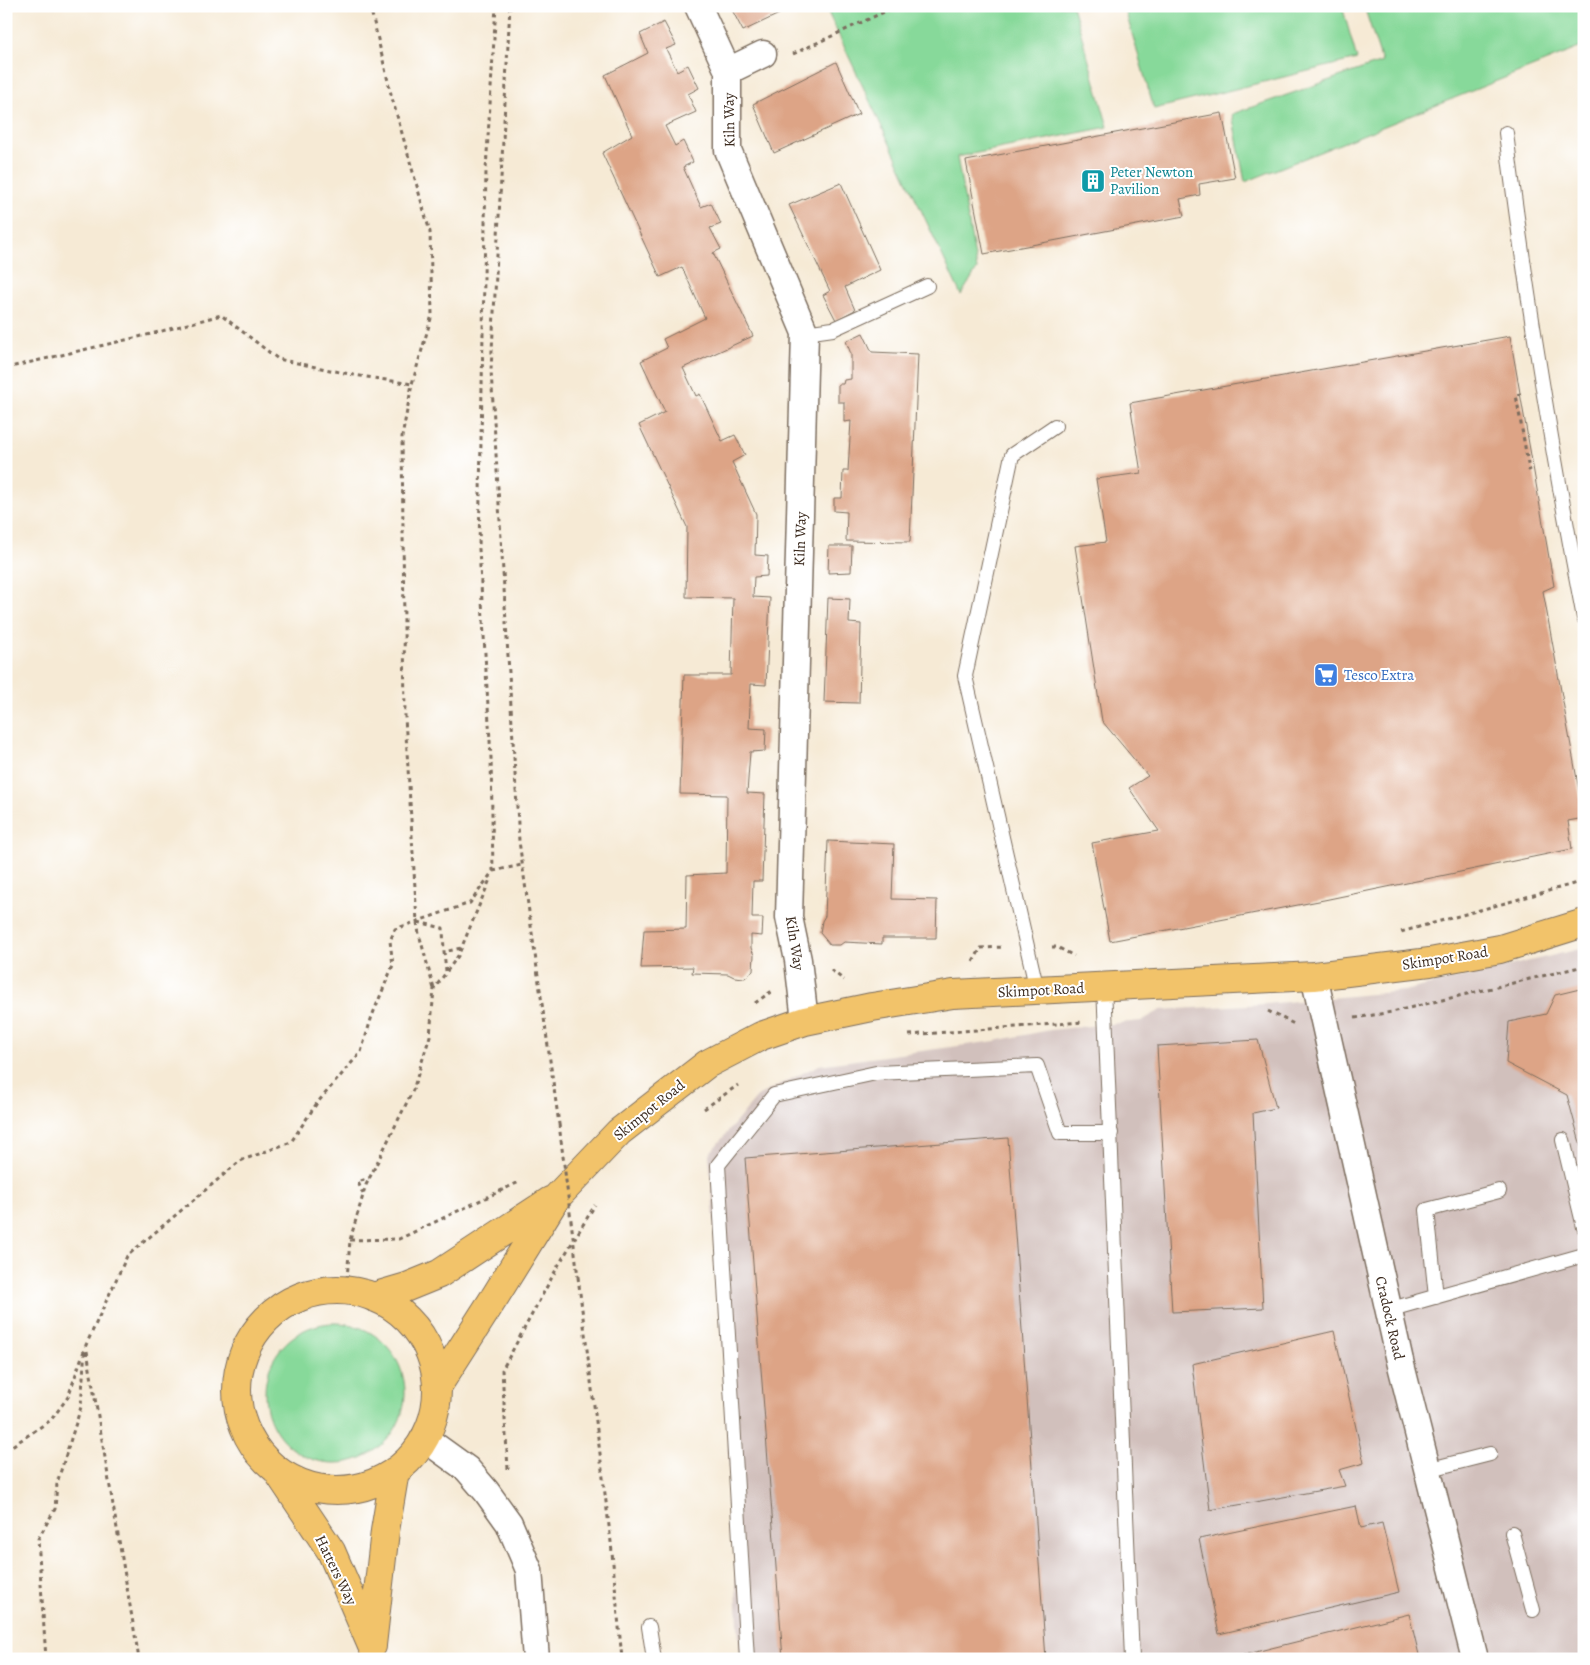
<svg xmlns="http://www.w3.org/2000/svg" width="1590" height="1665" font-family="Alegreya,serif">
	<style>
		.industrial { fill: #d1c0bc }
		.green { fill: #87d99a; stroke: #61825c }
		.building { fill: #dda486 }
		.lines { fill: none; stroke-linecap: round; stroke-linejoin: round }
		.lane-casing { stroke: #7c6d5e; stroke-width: 16 }
		.street-casing { stroke: #7c6d5e; stroke-width: 29 }
		.primary-casing { stroke: #7c6d5e; stroke-width: 30 }
		.path { stroke: #7c6d5e; stroke-width: 3; stroke-dasharray: 4 4; stroke-linecap: butt }
		.lane { stroke: #fff; stroke-width: 14 }
		.street { stroke: #fff; stroke-width: 26 }
		.primary { stroke: #f2c36a; stroke-width: 28 }
		.path-bridge { stroke: #7c6d5e; stroke-width: 3; stroke-dasharray: 4 4; stroke-linecap: butt }
		.labels { text-anchor: middle; stroke-width: 4; stroke-linejoin: round; paint-order: stroke }
		.street-label { font-size: 15px; fill: #3b2a1e; stroke: #fff }
		.culture-label { font-size: 15px; fill: #0d838f; stroke: #fff; text-anchor: start }
		.shop-label { font-size: 15px; fill: #366cbe; stroke: #fff; text-anchor: start }
	</style>
	<rect width="100%" height="100%" fill="#fff"/>
	<filter id="ink" filterUnits="userSpaceOnUse"><feTurbulence type="fractalNoise" baseFrequency=".02" numOctaves="2"/><feDisplacementMap in="SourceGraphic" scale="10" xChannelSelector="R" yChannelSelector="G"/><feConvolveMatrix kernelMatrix="1 2 1 2 8 2 1 2 1" color-interpolation-filters="sRGB"/></filter>
	<filter id="wash" filterUnits="userSpaceOnUse"><feTurbulence type="fractalNoise" baseFrequency=".0096" numOctaves="4" result="noise"/><feDisplacementMap in="SourceGraphic" scale="20" xChannelSelector="R" yChannelSelector="G"/><feGaussianBlur stdDeviation="1.12" result="paint"/><feColorMatrix in="noise" values="0 0 0 0 0 0 0 0 0 0 0 0 0 0 0 0 0 1.4 0 .05"/><feComposite in="paint" operator="in"/></filter>
	<g filter="url(#wash)">
		<rect width="100%" height="100%" fill="#f6ead5"/>
		<path class="industrial" d="M1584,948V1659H740L720,1298L709,1154L759,1095L819,1065L995,1041L1050,1030L1141,1021L1161,1010L1265,1004L1404,991Z"/>
		<path class="green" d="M825,6H1073L1108,127L957,157L977,269L961,295Z
			M1124,6H1342L1357,59L1154,109Z
			M1364,6H1584V46L1245,182L1232,114L1382,62Z
			M265 1393a70 70 0 1 1 140 0a70 70 0 1 1-140 0Z"/>
		<g id="blocks">
			<path class="building" d="M730,6H796L743,31Z
				M664,22L676,45L666,49L677,71L688,65L699,88L688,94L696,112L665,126L675,146L683,141L693,162L683,167L701,207L711,203L721,224L710,228L721,249L713,253L753,336L683,368L696,396L700,394L722,441L735,435L745,455L732,462L756,514L755,555L768,556L767,576L754,577L753,597L770,598L766,685L751,684L749,728L766,729L765,751L750,752L747,793L765,794L762,881H753L752,918H763L762,936L751,935V948L754,955L753,971L745,978L734,977L728,974L692,973L693,967L641,968L644,930L686,929L687,875L726,873L727,795L680,794L684,675H731L733,598L686,597L687,527L639,425L665,412L641,361L667,348L663,339L705,318L682,267L660,277L602,153L632,135L605,75L648,53L640,34Z
				M836,62L859,114L774,153L753,104Z
				M1222,113L1235,178L1199,184L1200,195L1180,199L1184,216L984,254L966,161Z
				M841,183L880,270L845,287L855,310L836,320L823,295L830,291L789,205Z
				M863,333L872,352L918,354L910,542L846,541L847,512L834,511V498H842L843,471H848L851,421L844,422V402H838V384H843L844,380L851,379V354L846,341Z
				M1510,336L1554,586L1543,591L1584,818L1568,821L1572,849L1324,900L1110,941L1092,843L1159,831L1129,788L1148,776L1102,721L1075,546L1106,542L1096,479L1141,473L1130,403Z
				M1584,400V416H1583L1579,402Z
				M829,546H852L851,572L828,573Z
				M828,598L850,599L849,623L861,624L859,703L824,702Z
				M828,841L894,844L892,899L937,900L936,938H882V944L844,942L840,945H830L820,933L822,921L825,916Z
				M1584,988V1154H1583L1567,1095L1506,1063L1509,1022L1546,1014L1555,995Z
				M1258,1040L1276,1108L1253,1113L1263,1308L1172,1312L1157,1046Z
				M1008,1138L1046,1659H783L745,1158Z
				M1334,1331L1364,1463L1339,1470L1345,1486L1210,1510L1192,1364Z
				M1356,1506L1361,1528L1382,1523L1399,1592L1219,1634L1199,1539Z
				M1409,1614L1420,1659H1231V1658Z"/>
		</g>
	</g>
	<g filter="url(#ink)">
		<use href="#blocks" fill-opacity="0" stroke="#7c6d5e" stroke-width="1"/>
		<g class="lines">
			<defs>
				<path id="lane" d="M1506,133C1526,296 1553,457 1584,618
					M805,333L833,329L927,286
					M1104,986L1132,1659
					M1037,990L965,676L1012,455L1055,426
					M1563,1140L1584,1227
					M1436,1297L1427,1210L1499,1191
					M1388,1310L1584,1255
					M1427,1470L1490,1454
					M1512,1533L1533,1610
					M649,1627L654,1659
					M747,1659L718,1165L774,1095L876,1073L1037,1066L1060,1133H1111"/>
				<path id="street" d="M698,6L728,71V150L805,333L789,917L798,960L805,1021
					M728,71L763,54
					M1314,976L1400,1361L1475,1659
					M424,1438L467,1469L486,1491L509,1523L529,1570L536,1659"/>
				<path id="primary" d="M237 1390a100 100 0 1 1 200 0a100 100 0 1 1-200 0Z
					M373,1297L407,1287L439,1274L550,1201
					M437,1387L496,1295L556,1198L619,1132L707,1064L761,1036L805,1021L872,1007L953,994L1314,976L1430,962L1500,949L1584,923
					M278,1472L331,1551L372,1646
					M372,1645L385,1531L395,1471"/>
			</defs>
			<use href="#lane" class="lane-casing"/>
			<use href="#street" class="street-casing"/>
			<use href="#primary" class="primary-casing"/>
			<path class="path" d="M370,6L392,98L430,232L432,315L412,384L402,437L405,717L417,922L419,934L434,989
				M510,6L491,370L519,841L559,1124
				M793,54L897,6
				M6,368L151,334L221,315L278,359L354,375L412,384
				M1521,394L1516,395L1529,470L1531,469
				M493,871L522,865
				M418,922L443,928L444,952
				M1401,932L1584,881
				M1052,947H1057L1074,956
				M973,962L981,948L1004,947
				M831,970L844,980
				M446,971L444,952L461,948
				M755,1003L772,991
				M1268,1011L1294,1024
				M1355,1018L1392,1012L1584,966
				M909,1035L1083,1022
				M704,1109L738,1085
				M363,1194L358,1182L369,1178
				M350,1240L399,1239L519,1182
				M578,1277L611,1542L622,1659
				M347,1279L350,1240L366,1185L413,1090L430,1036L434,989L458,956L491,877
				M87,1351L139,1659
				M6,1450L51,1420L68,1397L86,1345L127,1256L240,1161L291,1142L317,1103L361,1052L372,1016L393,965L390,941L395,929L470,903L493,871L491,758L479,549L486,170L496,6
				M508,1469L502,1370L558,1266L595,1205
				M46,1659L38,1539L55,1509L57,1483L81,1407L85,1348"/>
			<use href="#lane" class="lane"/>
			<use href="#street" class="street"/>
			<use href="#primary" class="primary"/>
			<path class="path-bridge" d="M559,1124L578,1277"/>
		</g>
	</g>
	<defs>
		<symbol id="building-square" viewBox="-11 -11 22 22"><rect x="-9" y="-9" width="18" height="18" rx="4" fill="#0f9aa8" stroke="#fff"/><path d="M-4-6H4V6H1V3H-1V6H-4ZM-2.5-4.3h1.7v1.8h-1.7ZM.8-4.3h1.7v1.8H.8ZM-2.5-1h1.7V.8h-1.7ZM.8-1h1.7V.8H.8Z" fill="#fff"/></symbol>
		<symbol id="supermarket-square" viewBox="-11 -11 22 22"><rect x="-9" y="-9" width="18" height="18" rx="4" fill="#3f7fe0" stroke="#fff"/><path d="M-6-5.5h2.5l.6 2H6L4.5 2H-2.5L-4.4-4H-6ZM-1.5 3.2a1.3 1.3 0 1 0 .1 0ZM3 3.2a1.3 1.3 0 1 0 .1 0Z" fill="#fff"/></symbol>
	</defs>
	<g fill-rule="evenodd">
		<use href="#building-square" x="1079" y="167" width="28" height="28"/>
		<use href="#supermarket-square" x="1312" y="661" width="28" height="28"/>
	</g>
	<g class="labels">
		<g class="street-label">
			<text transform="translate(729 120) rotate(-91)" y="5">Kiln Way</text>
			<text transform="translate(800 539) rotate(-88)" y="5">Kiln Way</text>
			<text transform="translate(795 943) rotate(81)" y="5">Kiln Way</text>
			<text transform="translate(1445 958) rotate(-9)" y="5">Skimpot Road</text>
			<text transform="translate(1041 990) rotate(-3)" y="5">Skimpot Road</text>
			<text transform="translate(649 1110) rotate(-39)" y="5">Skimpot Road</text>
			<text transform="translate(1390 1318) rotate(77)" y="5">Cradock Road</text>
			<text transform="translate(336 1570) rotate(64)" y="5">Hatters Way</text>
		</g>
		<g class="culture-label">
			<text x="1110" y="177">Peter Newton<tspan x="1110" dy="17">Pavilion</tspan></text>
		</g>
		<g class="shop-label">
			<text x="1344" y="680">Tesco Extra</text>
		</g>
	</g>
	<rect width="1590" height="1665" fill="none" stroke="#fff" stroke-width="25"/>
</svg>
